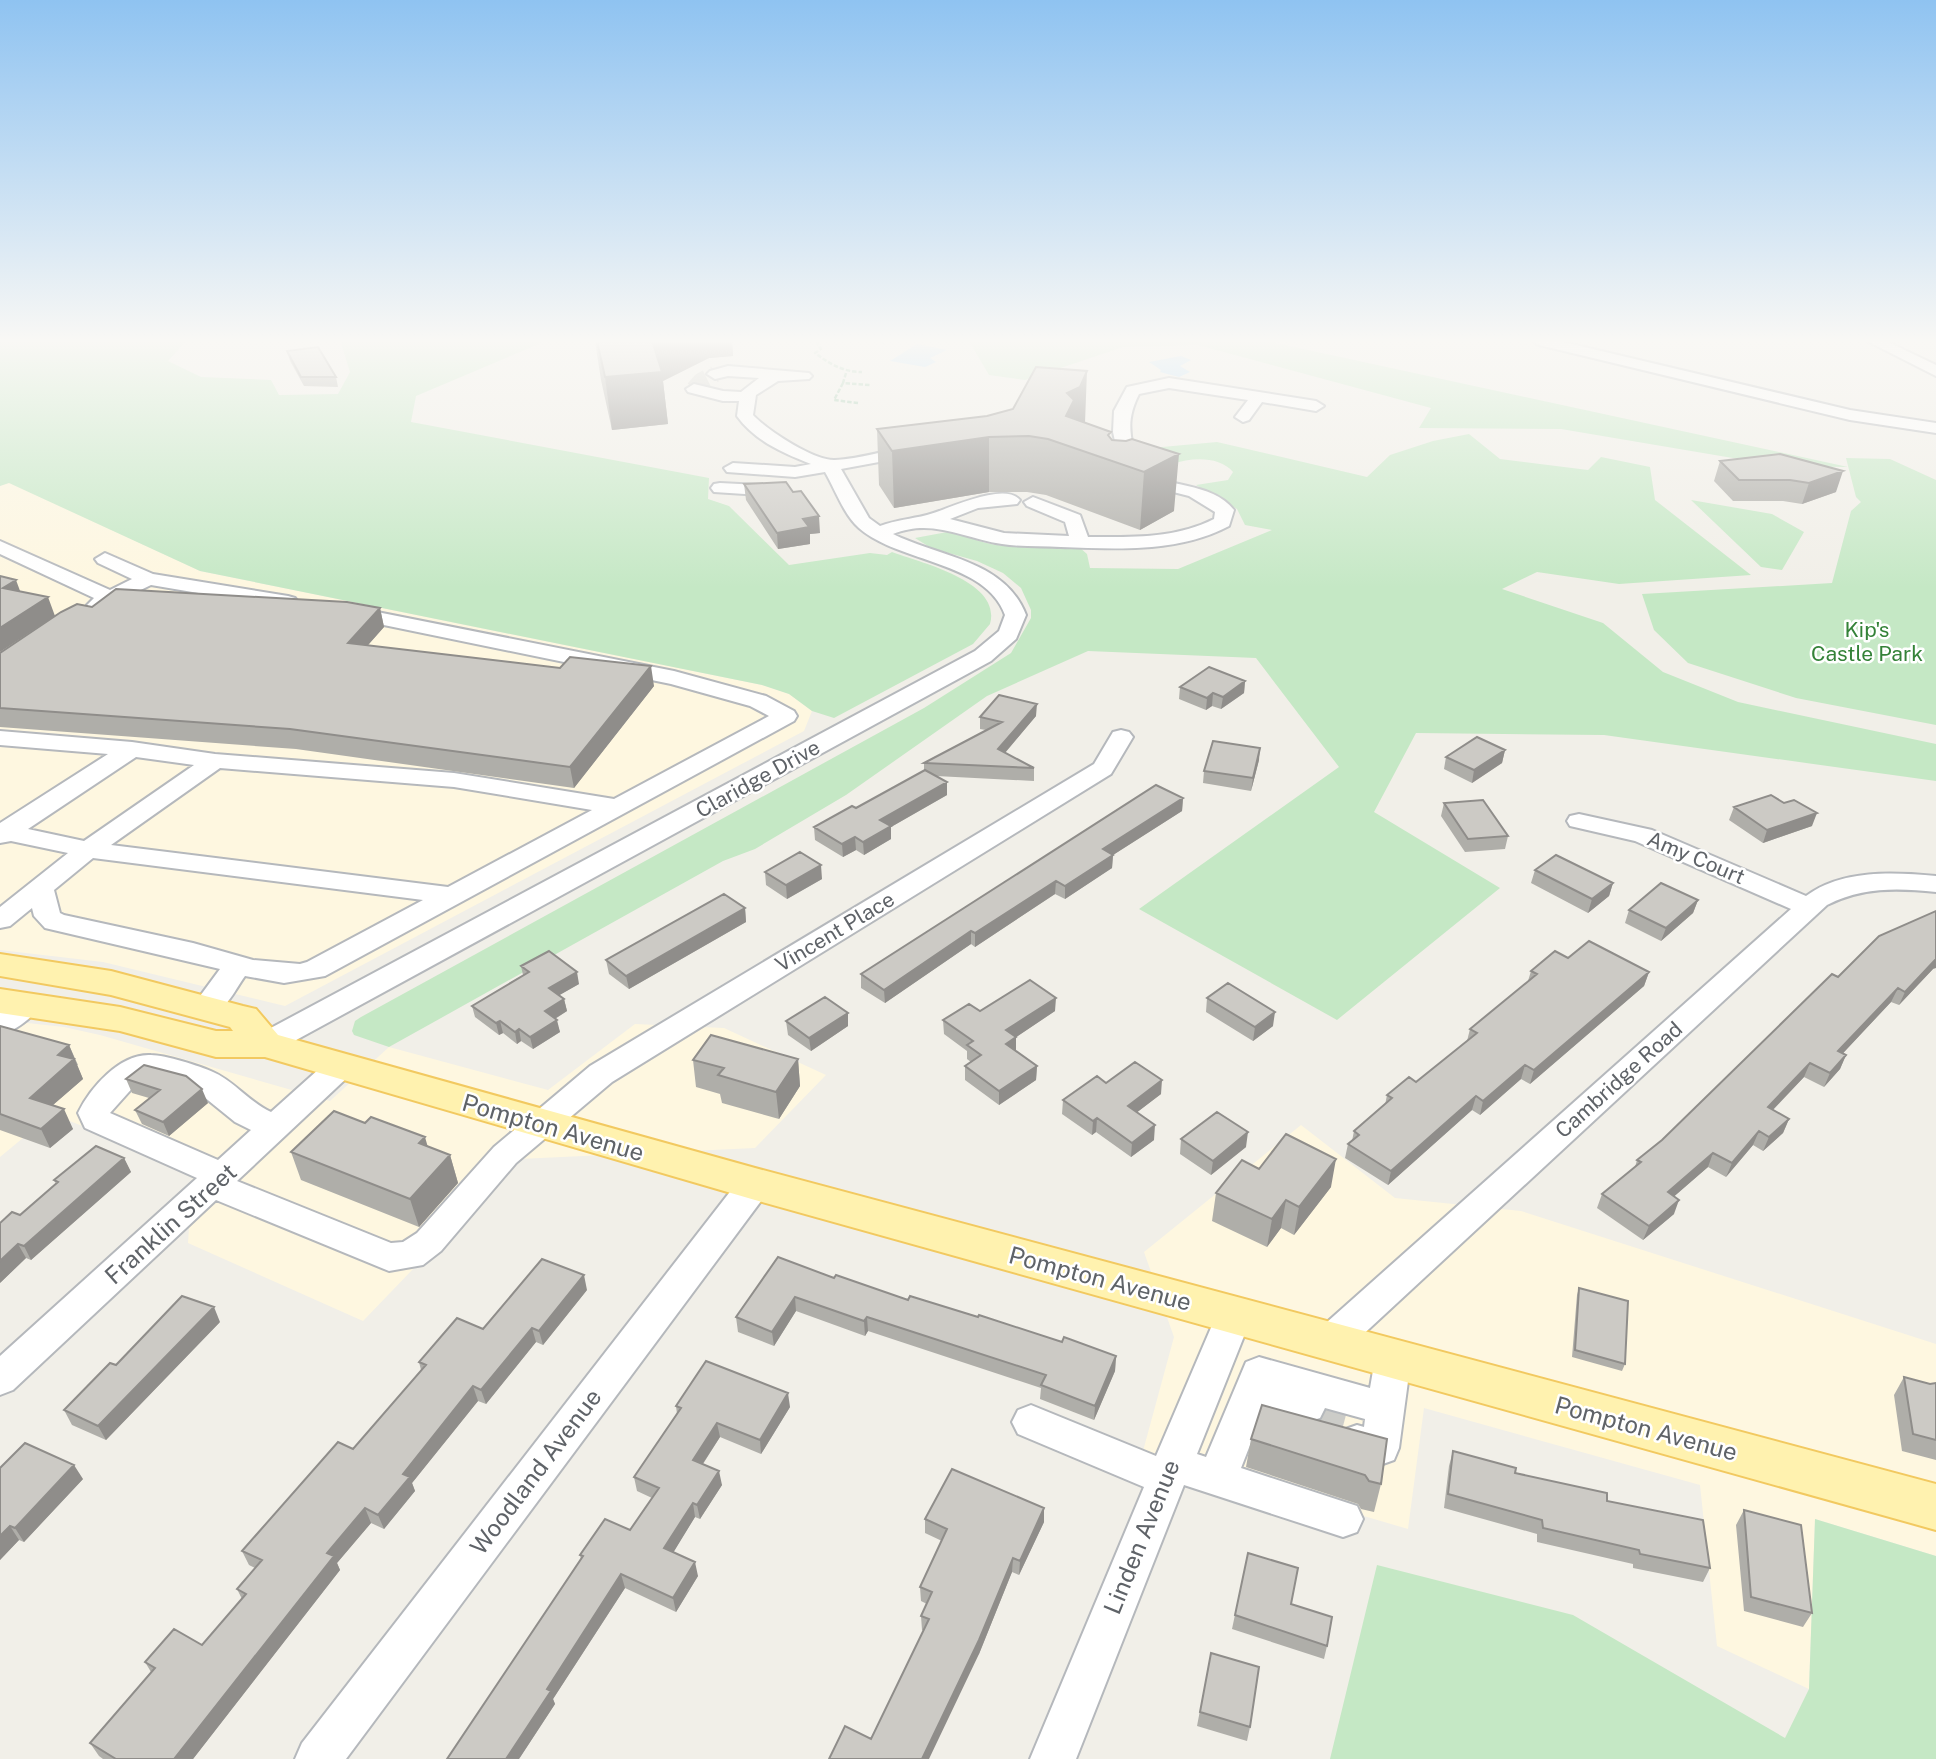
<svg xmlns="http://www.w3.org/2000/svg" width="1936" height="1759" font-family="'Public Sans',sans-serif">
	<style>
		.commercial { fill: #fef7e0 }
		.green { fill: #c5e8c5 }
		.water { fill: #aadaff }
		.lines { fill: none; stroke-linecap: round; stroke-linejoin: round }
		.minor-tunnel-far1 { stroke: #ccccc8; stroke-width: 17; stroke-dasharray: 17 8; stroke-linecap: butt }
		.minor-tunnel { stroke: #ccccc8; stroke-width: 40; stroke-dasharray: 40 20; stroke-linecap: butt }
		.minor-casing { stroke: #b5b8bc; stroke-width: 4 }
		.major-casing { stroke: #f2c960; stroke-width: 4 }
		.path { stroke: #9cc7a9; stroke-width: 2.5; stroke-dasharray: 4.5 2; stroke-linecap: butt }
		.minor { fill: #fff; fill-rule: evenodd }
		.major { fill: #fff2af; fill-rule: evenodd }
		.wall { fill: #afaea9 }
		.shaded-wall { fill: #8f8d8a }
		.building { fill: #cccac5; stroke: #8f8d8a; stroke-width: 2 }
		.labels { text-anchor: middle; stroke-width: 5; stroke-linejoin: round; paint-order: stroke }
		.park-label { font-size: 21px; fill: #348238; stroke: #fff }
		.street-label { font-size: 21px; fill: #5f6368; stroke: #fff }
		.near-street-label { font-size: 24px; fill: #5f6368; stroke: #fff }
	</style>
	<rect width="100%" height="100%" fill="#f1efe8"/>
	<path class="commercial" d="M9,482L200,571L762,685L789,694L812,711L804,731L285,1006L103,962L0,950V486Z
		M0,1020L64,1027L100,1035L330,1101L389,1047L548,1090L635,1024L724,1028L826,1075L755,1148L519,1159L363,1321L188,1243L193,1170L52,1114L0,1157Z
		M1301,1125L1395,1198L1521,1211L1936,1344V1556L1815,1519L1809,1689L1717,1646L1700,1485L1424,1408L1408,1529L1143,1451L1174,1337L1144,1252Z"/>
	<path class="green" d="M0,341H186L168,361L201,377L271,380L279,395L338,394L350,372L341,343L343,341H546L416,396L411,422L709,478L708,499L729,506L789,565L870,553L887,555L892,552C921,563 1002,581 990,624L973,644L834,718L812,711L789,694L762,685L200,571L9,483L0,486Z
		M969,341H1266L1848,467L1780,466L1561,429L1419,428L1431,408L1198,345L1123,347L1025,380L989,375Z
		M1469,434L1500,459L1588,470L1601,457L1650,467L1655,500L1751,575L1619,584L1537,572L1502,589L1603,623L1663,672L1738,702L1936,744V781L1604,735L1416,733L1374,812L1500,888L1337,1020L1139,909L1339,767L1256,658L1088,651L987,696L846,795L755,849L723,861L389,1047L354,1035L352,1031L355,1021L361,1017L924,708L1011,653L1031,618V610L1021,588L1003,573L977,561L931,548L915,538L958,530C985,553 1044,546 1079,547L1087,554L1090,568L1178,569L1272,530L1245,525L1237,509L1196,485L1228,480L1233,472C1220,456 1191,457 1173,464L1151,448L1217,442L1367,477L1390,455L1433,441Z
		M1846,458L1890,459L1936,480V725L1796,698L1688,663L1654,630L1642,594L1832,583L1851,511L1861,502L1856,497Z
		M1691,500L1772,514L1804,532L1782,570L1761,567Z
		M1815,1519L1936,1556V1759H1330L1377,1565L1573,1615L1785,1738L1809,1689Z"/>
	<path class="water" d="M917,344L947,350L930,358L936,362L925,367L890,361Z
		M1181,356L1191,360L1180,366L1190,372L1179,377L1160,372L1161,370L1149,362Z"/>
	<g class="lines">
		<path class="minor-tunnel-far1" d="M694,389L701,381L715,374"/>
		<path class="minor-tunnel" d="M1307,1406L1359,1420"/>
		<defs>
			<path id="minor" d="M1532,341H1559L1850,410L1936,423V433L1850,420L1539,345Z
				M1867,341H1886L1936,365V376Z
				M728,366L809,373L812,376L809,379L778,381L756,395L753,415C767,430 814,461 835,460C860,459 886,450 911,446L917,447L919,451L917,455L841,469L869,518L880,526C896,520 911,519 927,515C947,510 1004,481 1020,500L1017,504L978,508L950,519L1004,533L1069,536L1065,522L1027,506L1024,502L1033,497L1080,515L1088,537C1131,537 1175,539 1214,519L1215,512L1189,496L1142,484L1132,478L1118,455L1113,432L1114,411L1127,387L1169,378L1316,401L1324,406L1316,411L1262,402L1249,420L1243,422L1235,417L1248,400L1169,388L1139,394C1130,412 1128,426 1133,446C1135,454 1139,465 1145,471C1162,488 1212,481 1234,510L1229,526C1178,553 1117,549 1061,547C1042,546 1021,547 1002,544C963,538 932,518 893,534C939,557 1005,560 1026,615L1016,639L991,661L276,1051L265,1054L254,1051L250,1044L254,1037L975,651L999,631L1005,615C986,561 899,563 859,528C844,515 835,489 825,472L795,477L727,472L724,468L733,463L795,467L811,464C783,453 755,441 737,416L739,401H723L688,392L686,389L694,384L723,391L741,392L759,378L728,376L715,379L707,374L710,371Z
				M720,483L778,486L787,491L778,496L714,492L711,488L714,484Z
				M0,541L110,590L132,579L98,563L95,559L105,553L153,574L288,596L295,598L298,602L295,606L288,608L151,585L97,611L90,609L87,605L94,598L0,554Z
				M347,606L674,671L766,696L794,711L797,716L794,721L325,976L284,983L245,976C232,994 222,1021 197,1014L192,1007L220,969L45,928L34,916L32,908L10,926L0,928V907L68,853L11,841L0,843V823L108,754L0,745V731L132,742L215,754L454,773L614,799L769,716L750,706L671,684L340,616L337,612L340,608ZM136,757L194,765L84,841L28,829ZM220,768L454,787L592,810L448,887L111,845ZM93,858L423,900L307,962L300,964L253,960L193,943L64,915L60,913L54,890Z
				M1121,730L1129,732L1133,737L1111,774L612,1082L516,1163L441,1251L423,1265L389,1271L216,1200L13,1390L0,1395V1356L197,1178L85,1128L78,1113C90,1088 120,1053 151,1055C165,1055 200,1066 213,1072C234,1081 249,1102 271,1112L329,1060L340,1056L351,1060L355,1067L351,1074L237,1181L391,1243L403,1242L417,1233L494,1147L590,1066L1094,764L1113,732ZM150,1076L193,1088L235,1122L251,1130L218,1160L110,1113L136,1084Z
				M1579,814L1652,830L1806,896C1842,869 1894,872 1936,876V892C1897,888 1863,887 1827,905L1343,1353L1330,1357L1317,1353L1312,1342L1317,1331L1791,909L1635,841L1570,826L1567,821L1570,816Z
				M27,994L37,997L41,1004C33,1018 15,1031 0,1035V1010L17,997Z
				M755,1172L767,1175L771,1184L767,1193L346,1759H295L302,1743L743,1175Z
				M1234,1301L1247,1306L1252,1316L1197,1454L1206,1457L1246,1362L1259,1357L1370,1388L1375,1359L1380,1348L1393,1344L1406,1348L1411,1359L1399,1448L1394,1460L1380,1465L1343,1454L1338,1442L1343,1430L1357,1425L1364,1427L1365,1419L1325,1408L1320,1418L1307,1422L1261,1417L1241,1468L1357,1506L1363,1519L1357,1532L1343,1537L1184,1485L1076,1759H1030L1144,1487L1018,1434L1012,1422L1018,1410L1031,1405L1156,1456L1216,1316L1221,1306Z"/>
			<path id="major" d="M0,954L111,971L243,1006L256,1009L278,1035L755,1168L1936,1484V1530L755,1200L265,1057H216L120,1031L0,1013V989L120,1007L216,1031H233L230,1027L111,995L0,976Z"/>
		</defs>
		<use href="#minor" class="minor-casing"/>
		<use href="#major" class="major-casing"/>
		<path class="path" d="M816,341L821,349L815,353C830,364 843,372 862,372
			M880,341L884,343
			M846,373L843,383L870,385
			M843,383L834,400L858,403"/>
		<use href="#minor" class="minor"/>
		<use href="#major" class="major"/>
	</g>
	<path class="wall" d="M595,341H732L733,356L709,358L663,381L668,424L612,430L601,380Z
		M287,351L336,377L338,387L304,386L290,361Z
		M1085,423L1111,438L1112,440L1126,441L1174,511L1140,530L1046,495L1027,492H989L894,508L879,485L877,429Z
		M1780,454L1836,492L1802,504L1783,501H1733L1714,481L1720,461Z
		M744,484L820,533L810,534V544L778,549L746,500Z
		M92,607L380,608L384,627L368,645L654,686L574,788L296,749L0,727V653Z
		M1245,681L1244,693L1221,709L1212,706L1206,710L1179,699L1180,687Z
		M1036,716L1005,753L1034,768V781L936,776L947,782V795L891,827V839L864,855L856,850L843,857L815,840L814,827L856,808L924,771V763L986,730L980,729V717Z
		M1505,750L1502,763L1472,783L1444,769L1446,757Z
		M1259,760L1251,791L1203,783L1204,771Z
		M1183,798L1182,811L1113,855L1112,868L1065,899L1055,894L975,947L971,944L885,1003L861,988V974Z
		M1444,803L1508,836L1505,849L1465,852L1441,816Z
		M1734,807L1812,826L1763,843L1729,820Z
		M1535,870L1613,883L1609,896L1588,913L1531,883Z
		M765,872L822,879L787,899L766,885Z
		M1698,900L1693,913L1661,941L1625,923L1629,910Z
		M745,908L746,922L629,989L609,974L606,960Z
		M1568,958L1649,972L1644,986L1530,1084L1521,1079L1480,1115L1472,1110L1388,1185L1345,1158L1348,1144L1352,1141L1354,1131L1385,1105L1387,1095L1416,1082L1467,1041L1470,1029L1528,981L1531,971Z
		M521,966L579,984L559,995L564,999L567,1011L555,1019L560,1032L533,1049L521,1041L517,1044L503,1033L499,1035L475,1017L472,1006L523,975Z
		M1933,969L1899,1005L1891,1002L1843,1053L1846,1055L1840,1069L1824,1087L1804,1077L1773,1110L1789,1119L1783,1133L1763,1151L1753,1145L1726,1177L1708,1167L1674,1196V1214L1643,1240L1597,1208L1602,1194L1635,1167L1637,1160L1662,1140L1838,977Z
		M1207,998L1273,1026L1253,1041L1206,1012Z
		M980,1011H1055L1016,1037V1051L1037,1066L1036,1080L999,1105L965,1080V1066L971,1062L967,1059V1051L944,1034L943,1020Z
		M786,1021L848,1026L811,1051L788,1035Z
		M0,1026L69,1045L78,1065H77L83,1079L53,1105L73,1129L50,1148L0,1130Z
		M798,1059L800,1086L779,1119L722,1103L720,1094L696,1087L693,1060Z
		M126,1079L208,1103L169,1136L142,1124L135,1110L149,1098L132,1093Z
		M1106,1083L1161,1094L1137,1112L1154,1140L1131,1157L1096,1132L1092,1135L1062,1114L1063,1100Z
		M1181,1139L1246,1147L1211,1175L1180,1154Z
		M428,1147L450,1155L458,1183L419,1227L301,1180L291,1152Z
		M124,1158L131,1172L31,1260L26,1258L0,1283L20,1215L56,1184L54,1180Z
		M1331,1187L1294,1235L1281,1228L1267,1247L1212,1221L1216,1193Z
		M834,1278L908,1300L1116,1356L1115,1371L1094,1420L1040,1399L1041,1388L868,1331L865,1336L796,1311L774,1346L738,1332L736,1317Z
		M1579,1288L1625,1364L1622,1371L1572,1357L1577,1295Z
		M587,1290L543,1345L536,1342L486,1404L478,1401L412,1483L415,1491L384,1529L371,1523L337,1563L340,1570L193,1759H103L99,1756L90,1743L151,1672L145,1662L202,1645L242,1599L237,1589L255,1568L249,1565L242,1551L353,1449L421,1370L419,1362L483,1329Z
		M220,1322L106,1440L72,1425L64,1410L116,1365Z
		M1904,1377L1930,1384L1936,1383V1460L1902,1451L1894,1395Z
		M1262,1405L1381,1484L1374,1512L1361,1509L1358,1504L1246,1467L1251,1439Z
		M676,1406L790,1407L761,1454L720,1437L703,1464L722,1485L700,1519L695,1517L673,1552L698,1576L676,1612L625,1588L553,1699L555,1704L519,1759L581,1559L580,1555L630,1530L652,1498L637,1491L634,1477L677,1414Z
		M1453,1451L1515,1473L1607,1501L1710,1568L1703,1582L1633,1568V1564L1537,1542V1534L1444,1508L1449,1466Z
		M0,1468L83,1479L24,1542L19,1540L0,1560Z
		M1744,1510L1812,1613L1803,1627L1744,1611L1736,1525Z
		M925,1519L1044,1522L1019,1575L1012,1572L979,1654L871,1739L924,1631L922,1630L921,1616L927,1604L921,1601L920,1587L942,1541L925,1533Z
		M1248,1553L1327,1646L1324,1659L1232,1629Z
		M1211,1653L1250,1727L1247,1741L1197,1726Z"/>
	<path class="shaded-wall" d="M650,341H732L733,356L709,358L663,381L668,424L612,430L605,377Z
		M1087,371L1085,423L1065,445L1067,393Z
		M989,437V492L894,508L892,451Z
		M1179,454L1174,511L1140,530L1144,472Z
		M1843,471L1836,492L1802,504L1809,483Z
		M819,516L820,533L810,534V544L778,549L777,533L803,519Z
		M16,580L23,599L3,588Z
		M48,597L55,616L0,652V628Z
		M380,608L384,627L353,662L348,643Z
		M651,666L654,686L574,788L570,767Z
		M1245,681L1244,693L1221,709L1223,697Z
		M1213,693L1212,706L1206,710L1207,698Z
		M1037,704L1036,716L998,761V749Z
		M1260,748L1259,760L1251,791L1253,778Z
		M1505,750L1502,763L1472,783L1474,770Z
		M947,782V795L891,827V839L864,855L863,842L880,820Z
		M1183,798L1182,811L1113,855L1112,868L1065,899V886L1103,849Z
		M1817,813L1812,826L1763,843L1767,830Z
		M855,837L856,850L843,857L842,844Z
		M821,865L822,879L787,899L786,885Z
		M1056,881L1055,894L975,947V933Z
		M1613,883L1609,896L1588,913L1592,899Z
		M1698,900L1693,913L1661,941L1666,928Z
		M745,908L746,922L629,989L626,976Z
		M971,931V944L885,1003L884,990Z
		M1936,959V968L1933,969L1899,1005L1905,992Z
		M577,972L579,984L551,1000L549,988Z
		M1649,972L1644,986L1530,1084L1534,1070Z
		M1898,988L1891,1002L1832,1065L1838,1051Z
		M1056,998L1055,1011L1006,1044V1030Z
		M564,999L567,1011L548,1023L545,1011Z
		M1275,1012L1273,1026L1253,1041L1255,1027Z
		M848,1013V1026L811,1051L809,1038Z
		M557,1020L560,1032L533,1049L530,1037Z
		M500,1021L503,1033L499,1035L496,1023Z
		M519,1029L521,1041L517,1044L515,1032Z
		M1016,1037V1051L1006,1044Z
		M69,1045L83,1079L39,1117L30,1098L58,1055Z
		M1846,1055L1840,1069L1824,1087L1830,1073Z
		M798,1059L800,1086L779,1119L776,1092Z
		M1810,1063L1804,1077L1762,1121L1768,1107Z
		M1525,1065L1521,1079L1480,1115L1483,1101Z
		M1037,1066L1036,1080L999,1105V1091Z
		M1162,1080L1161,1094L1127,1120L1128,1106Z
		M202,1089L208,1103L169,1136L163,1122Z
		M1476,1096L1472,1110L1388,1185L1391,1171Z
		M64,1109L73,1129L50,1148L41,1129Z
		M1097,1118L1096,1132L1092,1135L1093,1121Z
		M1789,1119L1783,1133L1763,1151L1769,1137Z
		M1155,1125L1154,1140L1131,1157L1132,1143Z
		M1759,1131L1753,1145L1726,1177L1732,1163Z
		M1248,1132L1246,1147L1211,1175L1213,1161Z
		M425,1137L433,1165L419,1143Z
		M1713,1153L1708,1167L1662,1207L1668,1192Z
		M450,1155L458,1183L419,1227L410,1199Z
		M124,1158L131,1172L31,1260L24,1246Z
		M1336,1159L1331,1187L1294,1235L1299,1207Z
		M1286,1200L1281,1228L1267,1247L1272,1219Z
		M1679,1200L1674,1214L1643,1240L1649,1226Z
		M18,1244L26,1258L0,1283V1261Z
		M584,1275L587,1290L543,1345L539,1331Z
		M795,1297L796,1311L774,1346L772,1332Z
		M214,1307L220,1322L106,1440L98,1426Z
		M867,1317L868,1331L865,1336L864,1321Z
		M532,1328L536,1342L486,1404L481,1390Z
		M1116,1356L1115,1371L1094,1420L1095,1406Z
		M473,1386L478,1401L412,1483L415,1491L384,1529L378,1515L403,1474Z
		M788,1393L790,1407L761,1454L760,1440Z
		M717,1423L720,1437L696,1474L693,1460Z
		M74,1465L83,1479L24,1542L15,1528Z
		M719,1471L722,1485L700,1519L697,1505Z
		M693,1503L695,1517L667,1563L664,1548Z
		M365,1508L371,1523L337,1563L340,1570L193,1759H174L327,1553Z
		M1044,1508V1522L1019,1575L1020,1561Z
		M10,1526L19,1540L0,1560V1536Z
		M1013,1558L1012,1572L979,1654L929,1759H922Z
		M695,1562L698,1576L676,1612L673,1598Z
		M621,1574L625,1588L553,1699L555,1704L519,1759H506L547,1689Z"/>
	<path class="building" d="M597,341H652L662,372L605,377Z
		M318,347L336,377H301L287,351Z
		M1036,367L1087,371L1080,387L1067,393L1074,400L1066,416L1111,432L1108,435L1112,440L1126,441L1132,439L1179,454L1144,472L1048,439L1029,436L989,437L892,451L877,429L987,416L1013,409Z
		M1780,454L1843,471L1809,483L1790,480H1739L1720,461Z
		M786,482L793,492L801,491L819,516L803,519L809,527L777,533L744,484Z
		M0,576L16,580L3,588L48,597L0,628Z
		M116,589L347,602L380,608L348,643L560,668L570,657L651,666L570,767L290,729L0,708V653L61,612L77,604L92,607Z
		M1209,667L1245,681L1223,697L1213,693L1207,698L1180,687Z
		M999,695L1037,704L998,749L1034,768L924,763L1002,722L980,717Z
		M1477,737L1505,750L1474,770L1446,757Z
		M1213,741L1260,748L1253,778L1204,771Z
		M925,770L947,782L880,820L891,826L863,842L855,837L842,844L814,827L852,806L856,808Z
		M1156,785L1183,798L1103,849L1113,855L1065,886L1056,881L975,933L971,931L884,990L861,974Z
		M1771,795L1784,803L1794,800L1817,813L1767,830L1734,807Z
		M1483,800L1508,836L1468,839L1444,803Z
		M800,852L821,865L786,885L765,872Z
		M1556,855L1613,883L1592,899L1535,870Z
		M1661,883L1698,900L1666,928L1629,910Z
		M724,894L745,908L626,976L606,960Z
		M1936,911V959L1905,992L1898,988L1838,1051L1846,1055L1830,1073L1810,1063L1768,1107L1789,1119L1769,1137L1759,1131L1732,1163L1713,1153L1668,1192L1679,1200L1649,1226L1602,1194L1641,1162L1637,1160L1662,1140L1832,974L1838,977L1879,936Z
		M1589,941L1649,972L1534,1070L1525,1065L1483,1101L1476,1096L1391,1171L1348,1144L1359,1135L1354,1131L1392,1098L1387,1095L1409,1077L1416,1082L1477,1033L1470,1029L1537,974L1531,971L1555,951L1568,958Z
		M549,951L577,972L549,988L564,999L545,1011L557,1020L530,1037L519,1029L515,1032L500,1021L496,1023L472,1006L529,972L521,966Z
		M1030,980L1056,998L1006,1030L1016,1037L1006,1044L1037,1066L999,1091L965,1066L981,1055L967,1045L973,1041L943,1020L969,1004L980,1011Z
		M1228,983L1275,1012L1255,1027L1207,998Z
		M825,997L848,1013L809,1038L786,1021Z
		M0,1026L69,1045L58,1055L74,1059L30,1098L64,1109L41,1129L0,1114Z
		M711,1035L798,1059L776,1092L718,1075L724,1068L693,1060Z
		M1135,1062L1162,1080L1128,1106L1155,1125L1132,1143L1097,1118L1093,1121L1063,1100L1097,1076L1106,1083Z
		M144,1065L186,1076L202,1089L163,1122L135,1110L160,1090L126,1079Z
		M334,1111L365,1123L371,1117L425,1137L419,1143L450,1155L410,1199L291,1152Z
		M1217,1112L1248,1132L1213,1161L1181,1139Z
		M1286,1134L1336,1159L1299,1207L1286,1200L1272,1219L1216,1193L1242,1160L1259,1169Z
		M96,1146L124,1158L24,1246L18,1244L0,1261V1223L12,1212L20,1215L58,1182L54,1180Z
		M778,1257L834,1278L836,1275L908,1300L910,1296L978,1317L979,1315L1062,1342L1064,1337L1116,1356L1095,1406L1041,1385L1046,1375L867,1317L864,1321L795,1297L772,1332L736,1317Z
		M542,1259L584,1275L539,1331L532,1328L481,1390L473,1386L403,1474L410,1477L378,1515L365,1508L327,1553L334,1556L174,1759H116L90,1743L155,1668L145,1662L174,1629L202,1645L246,1594L237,1589L262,1560L242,1551L338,1442L353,1449L426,1365L419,1362L457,1318L483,1329Z
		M1579,1288L1628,1301L1625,1364L1575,1350Z
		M182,1296L214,1307L98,1426L64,1410L110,1363L116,1365Z
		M706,1361L788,1393L760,1440L717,1423L693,1460L719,1471L697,1505L693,1503L664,1548L695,1562L673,1598L621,1574L547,1689L551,1691L506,1759H447L583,1556L580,1555L605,1519L630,1530L659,1488L634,1477L681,1408L676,1406Z
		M1904,1377L1930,1384L1936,1383V1440L1913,1434Z
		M1262,1405L1387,1439L1381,1484L1369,1481L1365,1475L1251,1439Z
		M25,1443L74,1465L15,1528L10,1526L0,1536V1468Z
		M1453,1451L1516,1468L1515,1473L1607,1493V1501L1703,1520L1710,1568L1640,1554L1639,1550L1543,1528L1542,1520L1448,1494Z
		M952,1469L1044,1508L1020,1561L1013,1558L979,1640L922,1759H829L845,1726L871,1739L929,1619L921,1616L932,1592L920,1587L947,1529L925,1519Z
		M1744,1510L1801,1525L1812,1613L1751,1597Z
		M1248,1553L1298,1568L1291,1604L1332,1617L1327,1646L1235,1615Z
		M1211,1653L1259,1667L1250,1727L1200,1712Z"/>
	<linearGradient id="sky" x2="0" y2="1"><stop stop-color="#8fc3f1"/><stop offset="0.58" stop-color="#f9f8f5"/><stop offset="1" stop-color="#f9f8f5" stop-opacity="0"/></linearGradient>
	<rect width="1936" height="588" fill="url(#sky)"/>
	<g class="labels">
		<g class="park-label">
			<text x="1867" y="637">Kip's<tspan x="1867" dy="24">Castle Park</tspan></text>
		</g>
		<g class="street-label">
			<text transform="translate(758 779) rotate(-29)" y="7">Claridge Drive</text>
			<text transform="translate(1696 858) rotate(23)" y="7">Amy Court</text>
			<text transform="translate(835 932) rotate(-31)" y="7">Vincent Place</text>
			<text transform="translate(1619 1080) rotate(-42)" y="7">Cambridge Road</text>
		</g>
		<g class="near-street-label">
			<text transform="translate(553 1128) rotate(16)" y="8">Pompton Avenue</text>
			<text transform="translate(171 1224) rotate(-42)" y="8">Franklin Street</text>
			<text transform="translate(1100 1279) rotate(15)" y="8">Pompton Avenue</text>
			<text transform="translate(1646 1429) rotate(15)" y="8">Pompton Avenue</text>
			<text transform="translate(536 1472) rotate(-53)" y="8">Woodland Avenue</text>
			<text transform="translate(1142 1537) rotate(-68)" y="8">Linden Avenue</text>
		</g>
	</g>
</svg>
